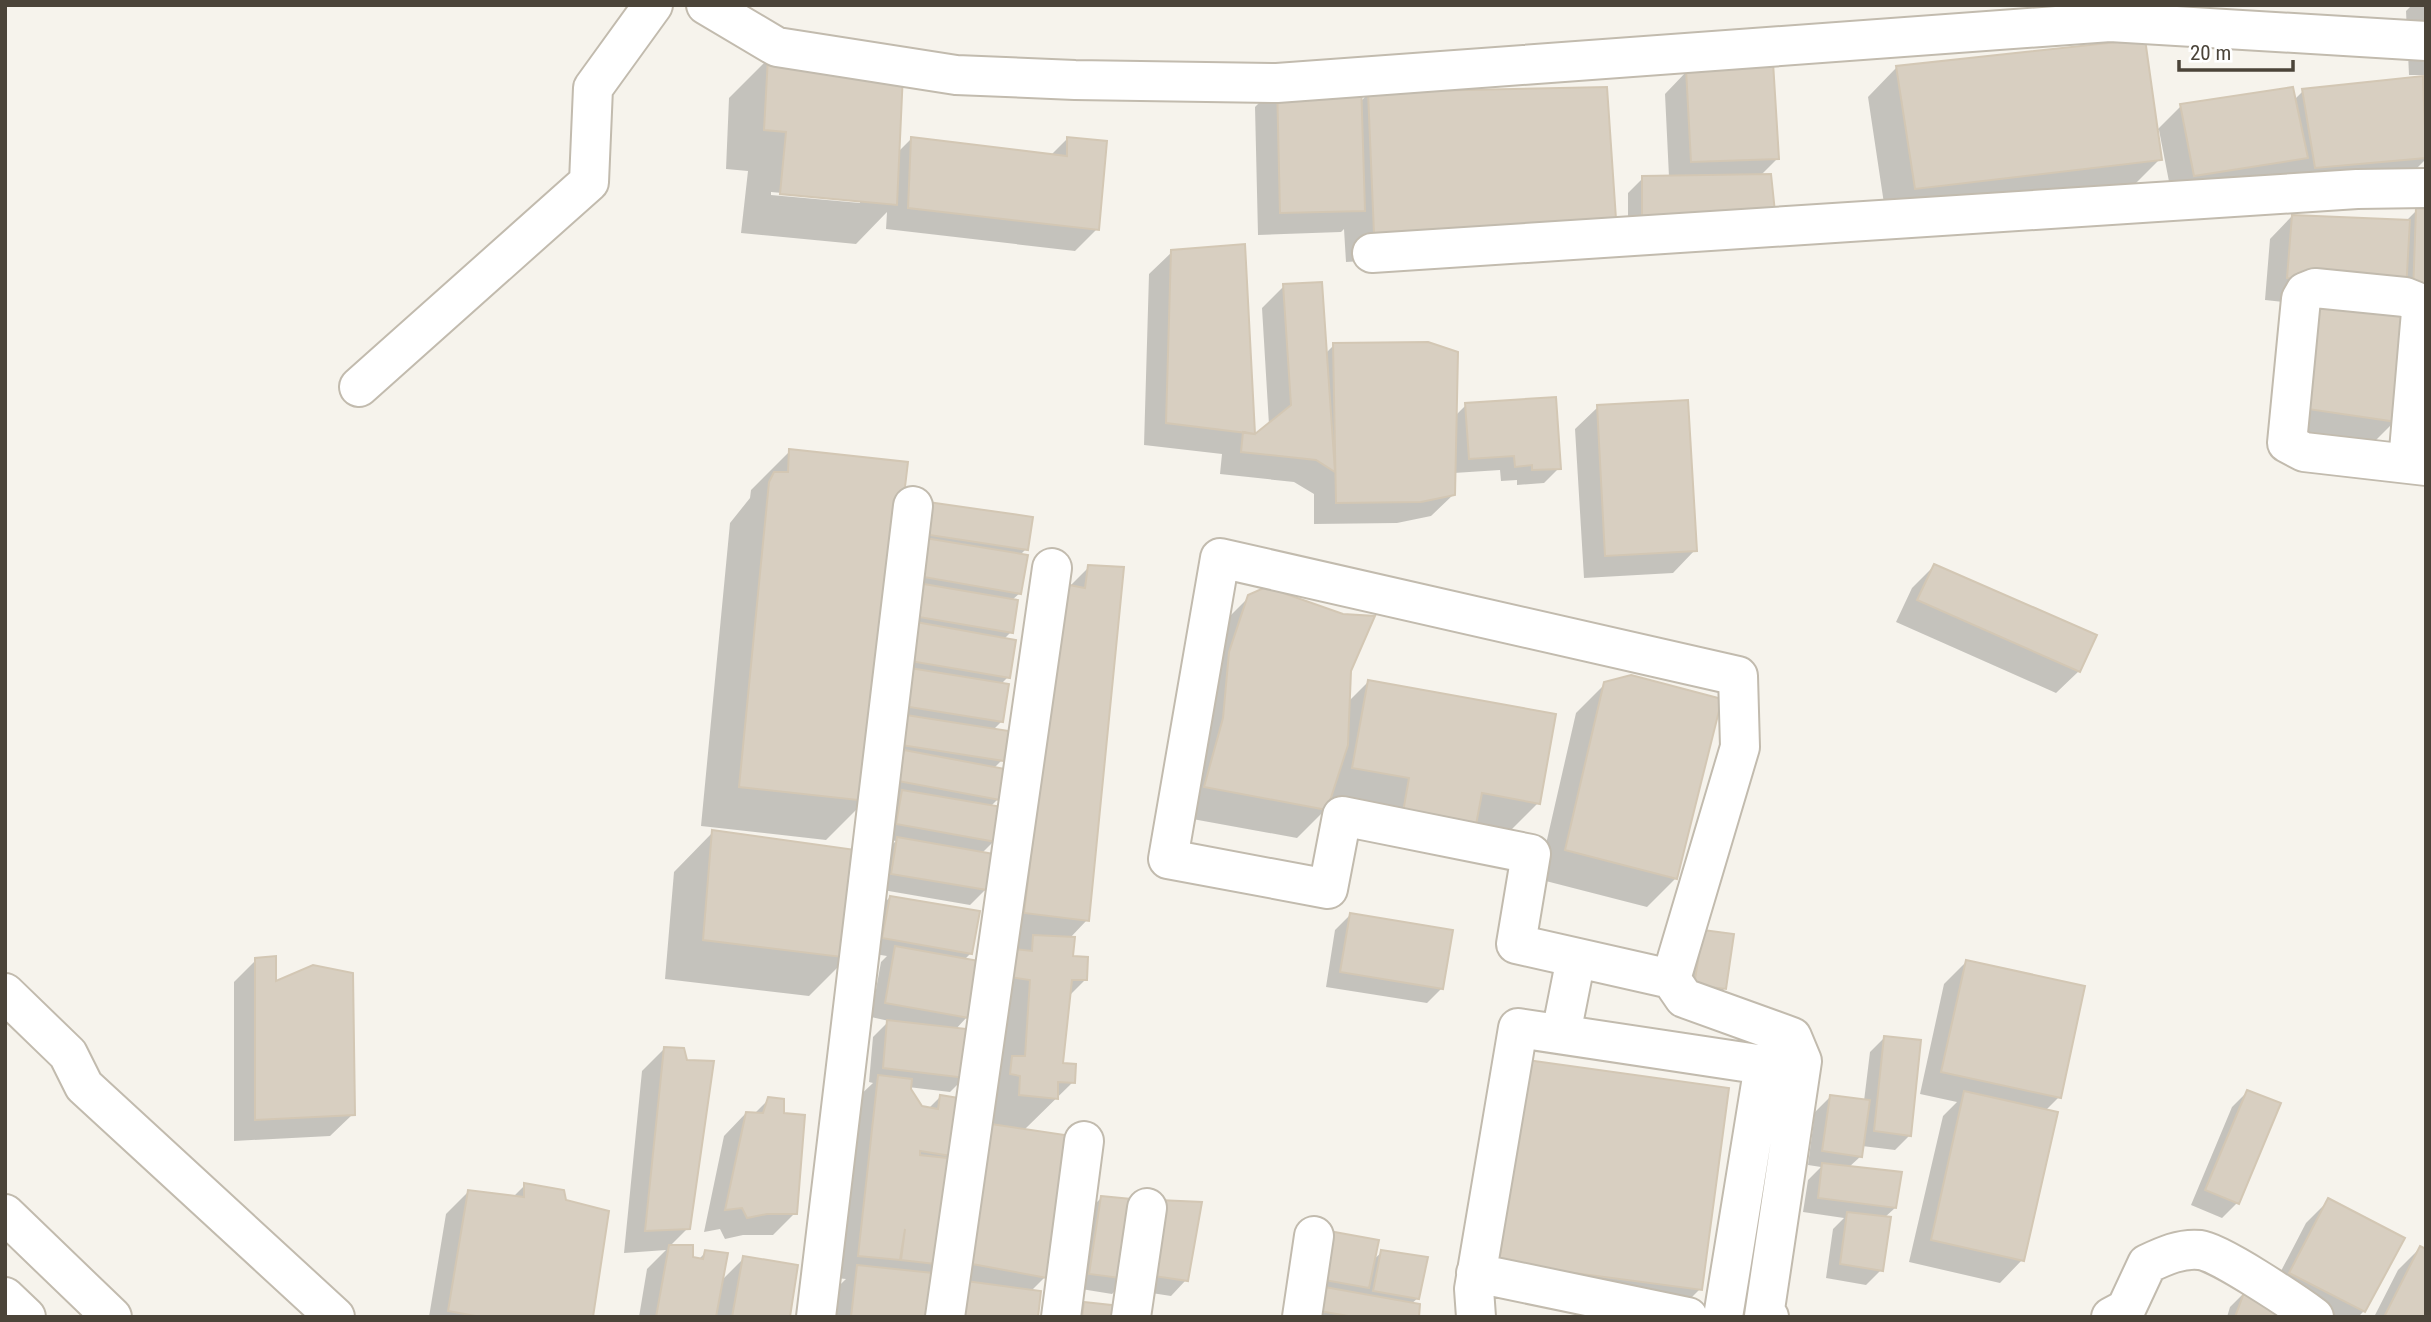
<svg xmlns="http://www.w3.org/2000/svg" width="2431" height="1322" font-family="'Roboto Condensed',sans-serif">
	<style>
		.shadow { fill: #0003; fill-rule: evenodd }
		.building { fill: #d8cfc1; stroke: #d3c7b4; stroke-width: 2 }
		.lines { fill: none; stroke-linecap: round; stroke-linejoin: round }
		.minor-casing { stroke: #c2bbae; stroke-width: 42 }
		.minor { stroke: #fff; stroke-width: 38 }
	</style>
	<rect width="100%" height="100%" fill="#f6f3ec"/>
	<path class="shadow" d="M2412,5H2426V75H2409L2406,11Z
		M768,59L897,153L911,139L1050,156L1068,138L1097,229L1075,251L886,229L887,212L856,244L741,233L748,171L726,169L729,98ZM771,192L860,200V203L771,195Z
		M1896,68L2160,159L2131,188L1886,217L1868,97Z
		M1687,71L1777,159L1760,176L1628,231V193L1643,178L1669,177L1665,94Z
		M2426,79V159L2406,179L2293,190L2291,173L2284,180L2172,197L2159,130L2156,131L2181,106L2294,100L2303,91L2422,83Z
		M1277,85L1360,102L1369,93L1586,247L1346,262L1344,229L1341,232L1258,235L1255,107Z
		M2417,210L2426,211L2395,421L2373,443L2279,430L2313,305L2265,300L2270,239L2292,216L2406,221Z
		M1172,252L1254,437L1269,425L1262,308L1284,286L1326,353L1334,345L1455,416L1466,405L1559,468L1544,483L1517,485V480L1501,481L1500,470L1454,473V494L1431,516L1397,523L1314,524V494L1294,482L1220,474L1222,454L1144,445L1149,274Z
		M1598,407L1695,550L1673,573L1584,578L1575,429Z
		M790,451L866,800L826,840L701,826L730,523L750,498L751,490Z
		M914,519L1026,549L1019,556L1020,593L1012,600L1011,632L1004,639L1008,677L1001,684L1002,721L993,730L1002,760L993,769L998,799L990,807L994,841L982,853L985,890L970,905L877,889L882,854L896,841L882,839Z
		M1934,566L2079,671L2056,693L1896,622L1912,588Z
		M1089,567L1087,920L1069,939L1072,958L1085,980L1069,996L1061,1064L1073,1082L1023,1131L1045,1277L1031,1291L927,1317H817L818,1306L846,1279L836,1278L856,1099L873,1083L869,1082L873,1037L889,1021L871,1017L881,962L887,956L868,953L875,912L890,897L971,953L964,960L977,962L1069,587ZM967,1017L992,1019L957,1161L945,1159L950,1155L940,1097L928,1109L921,1108L908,1087L950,1092L965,1077L955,1030ZM906,1221L904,1253L899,1252Z
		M1249,597L1350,671L1348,702L1368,682L1538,803L1509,832L1329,798L1326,809L1297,838L1176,816L1220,626Z
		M1605,684L1676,878L1647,907L1538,879L1576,713Z
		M713,832L848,957L809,996L665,979L674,872Z
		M1350,915L1442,988L1427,1003L1326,987L1335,930Z
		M1704,932L1725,988L1710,1004L1680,1000Z
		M256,960L274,984L353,1114L330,1136L234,1141V982Z
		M1966,962L2059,1097L2045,1111L2022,1260L2000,1283L1909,1262L1943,1116L1957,1102L1920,1094L1944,984Z
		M1885,1037L1910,1135L1895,1150L1862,1146L1861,1156L1848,1168L1895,1208L1884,1218L1881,1270L1866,1285L1826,1278L1833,1229L1844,1218L1803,1212L1808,1180L1821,1167L1808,1165L1815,1112L1830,1097L1864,1101L1870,1052Z
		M664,1049L688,1228L669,1247L698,1260L706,1252L721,1281L744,1258L788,1317H639L647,1269L666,1250L624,1253L642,1071Z
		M1499,1091L1700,1289L1672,1317L1471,1291Z
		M2247,1092L2237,1203L2222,1218L2191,1205L2232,1107Z
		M769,1099L795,1213L773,1235H743L725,1239L720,1229L704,1232L724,1136L746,1113L754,1114Z
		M525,1185L591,1317H429L446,1214L468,1192L513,1197Z
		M1101,1198L1127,1279L1112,1294L1075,1288L1086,1213Z
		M2329,1200L2364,1311L2358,1317H2227L2230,1307L2245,1292L2268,1296L2306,1223Z
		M1200,1203L1186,1280L1171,1296L1132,1290Z
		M1314,1248L1373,1260L1382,1252L1418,1298L1411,1304L1417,1317H1301Z
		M2420,1248L2426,1317H2374L2398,1270Z"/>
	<path class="building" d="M2145,39L2162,160L1915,189L1896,66Z
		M768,57L903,73L897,205L780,194L786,132L764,130Z
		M1773,62L1779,159L1691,162L1686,69Z
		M2423,76L2426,158L2315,168L2302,89Z
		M1361,80L1365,211L1280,213L1277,83Z
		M1607,87L1616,219L1374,234L1368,92Z
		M2293,87L2308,158L2194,176L2180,104Z
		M911,137L1067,156V137L1107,141L1099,230L908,208Z
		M1771,174L1775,212L1642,216V176Z
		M2416,208L2426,209V296L2413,294Z
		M2292,215L2410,220L2406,291L2287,278Z
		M1245,244L1255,434L1166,423L1171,250Z
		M1322,282L1335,472L1316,460L1241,452L1243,432L1255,434L1291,405L1283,284Z
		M2320,296L2410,310L2397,422L2301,408Z
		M1428,342L1458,352L1455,495L1421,502L1336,503L1333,343Z
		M1556,397L1561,469L1532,470V465L1515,467L1514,456L1469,459L1465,403Z
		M1688,400L1697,551L1605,556L1597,405Z
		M789,449L908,462L867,801L739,787L769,482L774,472H788Z
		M928,502L1033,517L1028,550L923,534Z
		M925,538L1028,555L1021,594L918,576Z
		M1934,564L2097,635L2080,672L1917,600Z
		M1088,565L1124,567L1089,921L1024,913L1064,584L1085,588Z
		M918,583L1018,600L1013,633L913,616Z
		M1266,587L1343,614L1375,616L1351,671L1348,745L1327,810L1204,787L1223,718L1229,652L1248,595Z
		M916,622L1016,640L1010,678L910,661Z
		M910,668L1009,684L1003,722L903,706Z
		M1631,675L1722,699L1677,879L1565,850L1604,682Z
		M1368,680L1556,714L1540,804L1482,793L1476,825L1403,812L1409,778L1352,768Z
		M906,715L1009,731L1004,761L901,745Z
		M904,750L1005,769L1000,800L898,781Z
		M902,790L1002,807L996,842L896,824Z
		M712,830L863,851L850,958L703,940Z
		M897,837L994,854L987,890L891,874Z
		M890,896L980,911L972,954L882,938Z
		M1350,913L1453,930L1443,989L1340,972Z
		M1703,930L1734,934L1726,989L1694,985Z
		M1033,935L1075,937L1073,956L1088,957L1087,980H1072L1063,1063L1076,1064L1075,1083L1058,1082V1099L1019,1095L1020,1076L1010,1074L1012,1056H1025L1030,980L1010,977L1013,949L1032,951Z
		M895,946L979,961L969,1018L885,1003Z
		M276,956V981L313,965L353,973L355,1115L255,1120V958Z
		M1966,960L2085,986L2061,1098L1941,1072Z
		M887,1020L976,1030L966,1078L883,1068Z
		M1884,1036L1921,1040L1911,1136L1874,1131Z
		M664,1047L684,1048L687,1060L714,1061L690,1229L645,1231Z
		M1527,1060L1729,1088L1702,1290L1499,1263Z
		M878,1075L912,1079L911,1089L922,1106L938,1109L940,1095L959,1098L951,1156L920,1151V1155L957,1159L944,1265L901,1260L905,1229L900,1260L858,1256Z
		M2247,1090L2281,1103L2239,1204L2205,1190Z
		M1964,1091L2058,1112L2024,1261L1931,1240Z
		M1830,1095L1870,1100L1862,1157L1822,1151Z
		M768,1097L784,1099V1113L805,1115L797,1214H767L747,1218L742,1208L725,1210L746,1112L763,1113Z
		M991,1124L1065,1135L1047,1278L972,1264Z
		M1822,1163L1902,1172L1896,1208L1818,1198Z
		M524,1183L564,1190L566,1200L609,1211L593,1317H481L448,1311L468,1190L524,1197Z
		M1101,1196L1141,1200L1128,1279L1089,1274Z
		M2328,1198L2405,1238L2365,1312L2289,1273Z
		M1158,1200L1202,1202L1188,1281L1147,1275Z
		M1847,1212L1891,1217L1883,1271L1840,1264Z
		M1329,1231L1379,1240L1369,1288L1319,1279Z
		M669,1245H693V1257L703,1259L705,1250L728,1253L716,1317H656Z
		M2420,1246L2426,1249V1317H2384Z
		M1381,1250L1428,1257L1419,1299L1373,1291Z
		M743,1256L798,1265L790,1317H732Z
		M857,1265L933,1273L928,1317H851Z
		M966,1281L1041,1291L1038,1317H962Z
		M1319,1286L1420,1304L1419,1317H1354L1313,1310Z
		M2245,1290L2282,1317H2235Z
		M1084,1302L1120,1306L1118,1317H1082Z"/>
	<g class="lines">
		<defs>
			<path id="minor" d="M706,5L777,47L956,75L1075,80L1277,83L2110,22L2426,41
				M1372,253L2357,189L2426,188
				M359,387L589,182L593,88L653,5
				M2408,462L2421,312L2415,301L2405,297L2315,288L2305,292L2301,299L2287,443L2304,452L2426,466
				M1671,979L1740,747L1738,676L1220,558L1168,859L1328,889L1342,816L1531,854L1516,944L1671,979L1684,998L1792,1037L1802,1061L1764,1316L1769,1317
				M5,993L68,1054L84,1086L335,1317
				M1561,1034L1576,958
				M5,1214L112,1317
				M1476,1273L1688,1317
				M5,1297L26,1317
				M816,1317L913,506
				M945,1317L1052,568
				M1061,1317L1084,1141
				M1131,1317L1147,1208
				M1302,1317L1314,1236
				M1476,1317L1474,1289L1518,1028L1764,1065L1723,1317
				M2111,1317L2126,1309L2147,1264C2164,1256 2181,1248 2200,1250C2219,1252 2295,1303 2314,1317"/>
		</defs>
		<use href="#minor" class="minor-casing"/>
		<use href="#minor" class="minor"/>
	</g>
	<rect width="2431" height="1322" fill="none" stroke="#4b4439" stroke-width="14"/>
	<path d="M2179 60v10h114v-10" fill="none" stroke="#4b4439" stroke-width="3.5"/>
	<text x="2190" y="60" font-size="21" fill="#4b4439" stroke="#ffffff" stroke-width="5" paint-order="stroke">20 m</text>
</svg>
